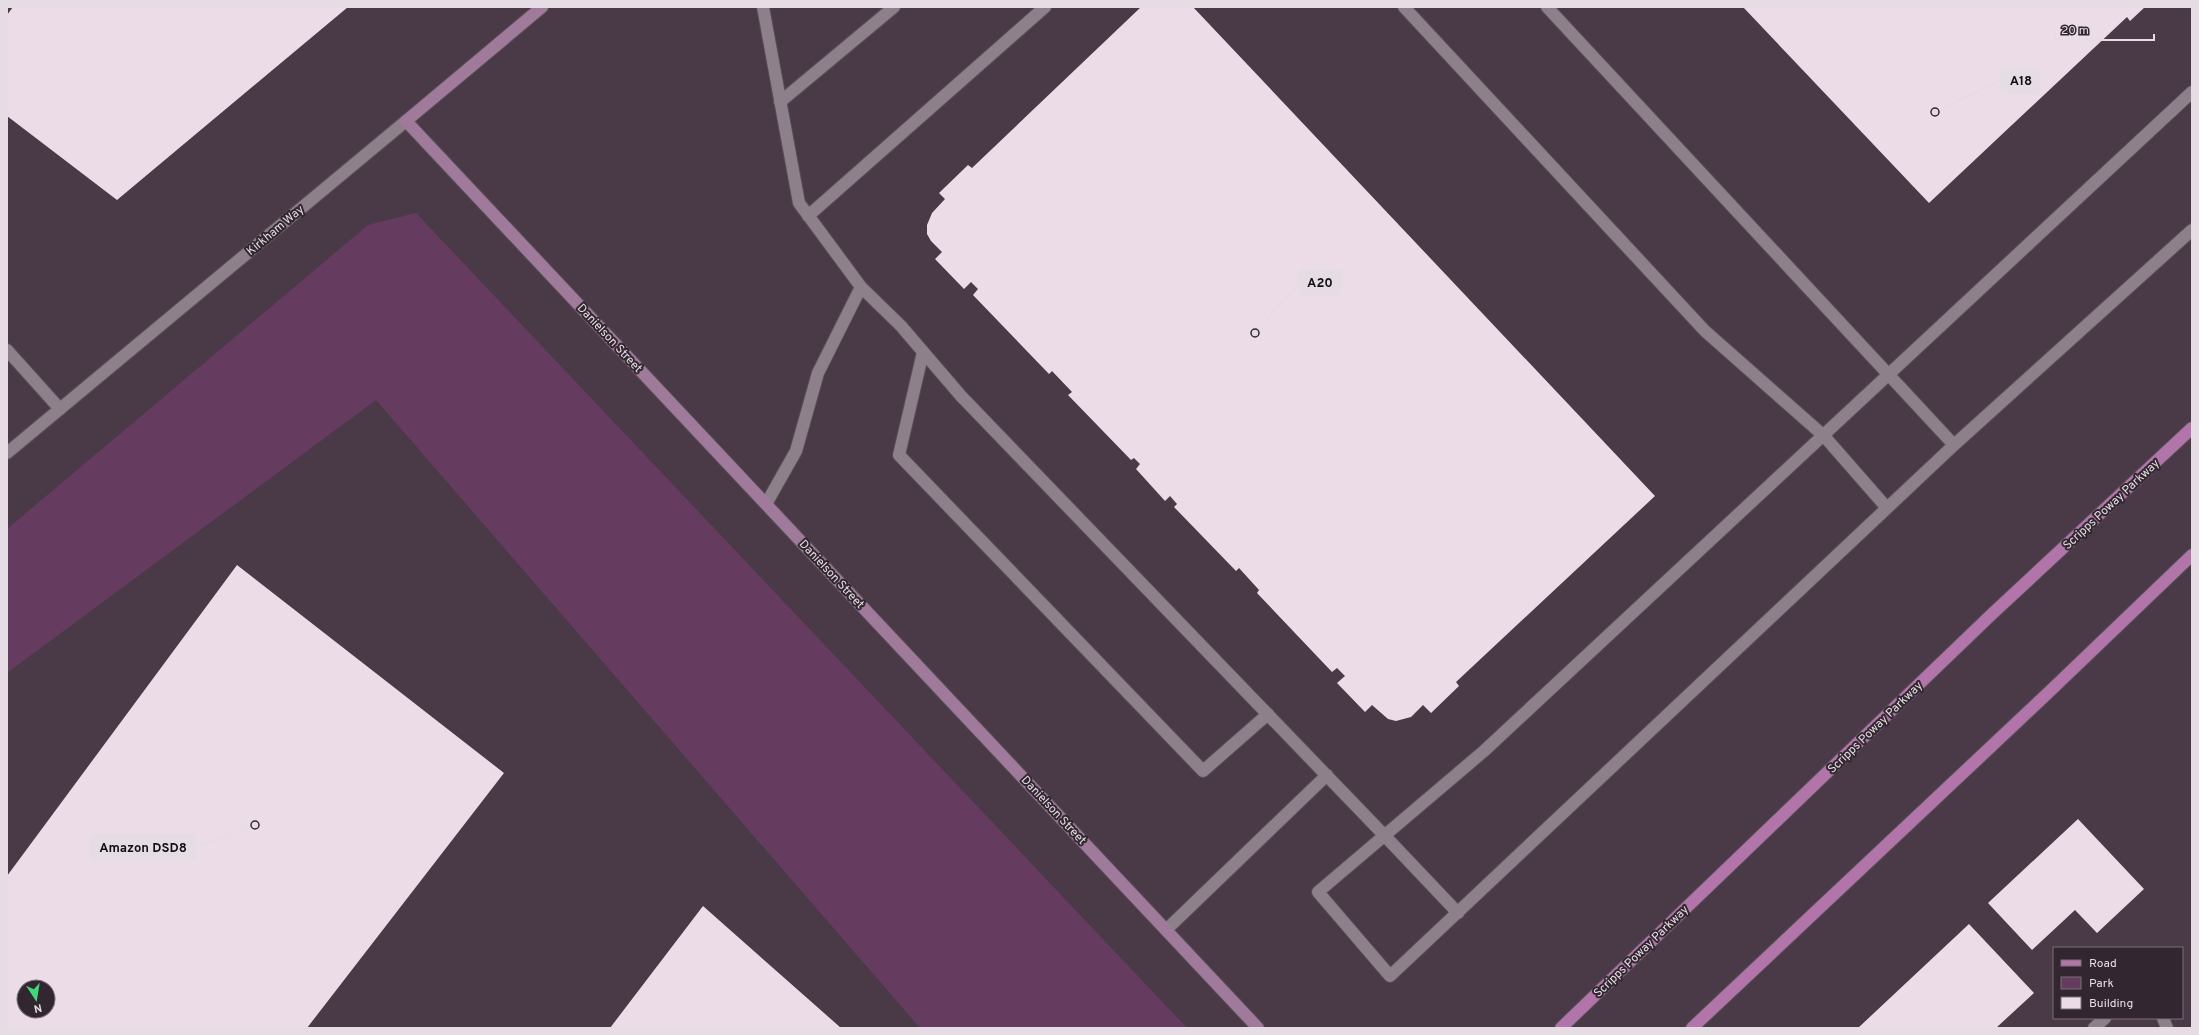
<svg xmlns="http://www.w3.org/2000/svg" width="2199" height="1035" font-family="Overpass,sans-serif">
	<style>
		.built { fill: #4a3947; fill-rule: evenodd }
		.green { fill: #653c5f }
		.building { fill: #ebdce8; fill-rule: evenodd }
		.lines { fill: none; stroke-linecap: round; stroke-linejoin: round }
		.service-casing { stroke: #594f57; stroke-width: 14 }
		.minor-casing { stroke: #594f57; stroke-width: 14 }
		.secondary-casing { stroke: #594f57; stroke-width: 14 }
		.primary-casing { stroke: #594f57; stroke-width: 14 }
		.service { stroke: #8e808b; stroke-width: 12 }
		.minor { stroke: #8e808b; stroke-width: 12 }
		.secondary { stroke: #9f7a9a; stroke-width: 12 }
		.primary { stroke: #b175a9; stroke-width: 12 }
		.labels { text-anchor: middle; stroke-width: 4; stroke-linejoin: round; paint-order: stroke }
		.street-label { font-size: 12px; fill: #e5dde3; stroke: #322730 }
		.leader { fill: none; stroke: #e5dde3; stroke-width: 1.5 }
		.callout-dot { fill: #e5dde3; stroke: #322730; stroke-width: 1.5 }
		.callout { fill: #e5dde3; stroke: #e5dde3; stroke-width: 1.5 }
		.callout-label { font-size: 13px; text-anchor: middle; font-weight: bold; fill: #111 }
	</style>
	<rect width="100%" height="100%" fill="#3c303a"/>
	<path class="built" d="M7,7H2192V1028H7ZM2054,948H2182V1018H2054ZM24,987H48V1011H24Z"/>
	<path class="green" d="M416,213L1187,1028H920L376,400L7,673V529L368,225Z"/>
	<path class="building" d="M13,7H348L117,200L7,116V15Z
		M1141,7H1193L1655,496L1456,682L1459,686L1431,713L1423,705L1411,717L1396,721L1388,719L1372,705L1365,712L1337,683L1345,676L1337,668L1332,672L1257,593L1259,590L1239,568L1236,571L1174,507L1177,504L1170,496L1165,501L1136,469L1140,464L1134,458L1131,460L1068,395L1072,392L1052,371L1049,374L973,295L978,289L971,282L964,289L935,259L942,252L931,241L927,234V225L932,213L945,199L939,193L968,165L972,168Z
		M1743,7H2145L2130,21L2127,17L1929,203Z
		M237,565L504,773L307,1028H7V876ZM24,987H48V1011H24Z
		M2078,819L2144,889L2097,933L2075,910L2032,950L1988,903Z
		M703,906L841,1028H610Z
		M1969,924L2034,993L1996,1028H1858Z"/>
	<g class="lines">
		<defs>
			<path id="service" d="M763,7L799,203L861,287
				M1404,7L1705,331L1824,436L1887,508
				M1547,7L1954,445L2192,230
				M780,102L894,7
				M808,216L1045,7
				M7,350L60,409
				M923,352L899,455L1203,771L1268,714
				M1954,445L1390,976L1318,892L1484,751L2192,92
				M766,504L796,451L818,373L861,287L901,326L961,396L1384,835L1458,913
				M1166,930L1327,775
				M2163,1018L2167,1028
				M2094,1028L2105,1018"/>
			<path id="minor" d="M7,453L406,121"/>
			<path id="secondary" d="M542,7L406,121L1258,1028"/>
			<path id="primary" d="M1561,1028L1992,614L2192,428
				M1692,1028L2049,692L2192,555"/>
		</defs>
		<use href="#service" class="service-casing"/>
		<use href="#minor" class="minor-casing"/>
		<use href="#secondary" class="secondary-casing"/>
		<use href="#primary" class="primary-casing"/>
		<use href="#service" class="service"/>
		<use href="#minor" class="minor"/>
		<use href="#secondary" class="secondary"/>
		<use href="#primary" class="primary"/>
	</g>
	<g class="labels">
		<g class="street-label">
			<text transform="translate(275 230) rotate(-40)" y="4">Kirkham Way</text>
			<text transform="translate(610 338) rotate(47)" y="4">Danielson Street</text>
			<text transform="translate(2111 504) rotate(-43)" y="4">Scripps Poway Parkway</text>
			<text transform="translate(832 574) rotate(47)" y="4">Danielson Street</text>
			<text transform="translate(1875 727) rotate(-44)" y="4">Scripps Poway Parkway</text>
			<text transform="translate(1054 810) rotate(47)" y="4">Danielson Street</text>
			<text transform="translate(1641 951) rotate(-44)" y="4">Scripps Poway Parkway</text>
		</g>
	</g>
	<path class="leader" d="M1935 112L2001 80M1255 333L1299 283M255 825L195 847"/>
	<g class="callout-dot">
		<circle cx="1935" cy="112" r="4"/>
		<circle cx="1255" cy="333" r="4"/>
		<circle cx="255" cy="825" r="4"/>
	</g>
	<g class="callout">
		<rect x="2001" y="68" width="39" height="25" rx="4"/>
		<rect x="1299" y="270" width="42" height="25" rx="4"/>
		<rect x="91" y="835" width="104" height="25" rx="4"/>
	</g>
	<g class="callout-label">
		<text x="2021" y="85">A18</text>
		<text x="1320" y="287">A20</text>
		<text x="143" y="852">Amazon DSD8</text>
	</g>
	<rect width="2199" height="1035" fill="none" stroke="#e5dde3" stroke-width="16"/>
	<rect x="2053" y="947" width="130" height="72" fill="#322730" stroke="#7a7078"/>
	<rect x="2061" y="960" width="20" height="6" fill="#b175a9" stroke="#7a7078"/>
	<text x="2089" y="967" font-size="12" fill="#e5dde3">Road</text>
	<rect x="2061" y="977" width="20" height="12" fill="#653c5f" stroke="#7a7078"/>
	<text x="2089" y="987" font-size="12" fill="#e5dde3">Park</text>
	<rect x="2061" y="997" width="20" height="12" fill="#ebdce8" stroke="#7a7078"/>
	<text x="2089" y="1007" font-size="12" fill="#e5dde3">Building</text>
	<g transform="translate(36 999) rotate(168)"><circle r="19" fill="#322730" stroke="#7a7078"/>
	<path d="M0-3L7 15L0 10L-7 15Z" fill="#42d77b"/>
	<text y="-6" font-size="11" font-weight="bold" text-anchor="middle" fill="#e5dde3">N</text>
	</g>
	<path d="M2055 34v6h99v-6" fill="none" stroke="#e5dde3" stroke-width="2"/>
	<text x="2061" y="34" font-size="12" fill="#e5dde3" stroke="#322730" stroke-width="3" paint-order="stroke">20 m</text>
</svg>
